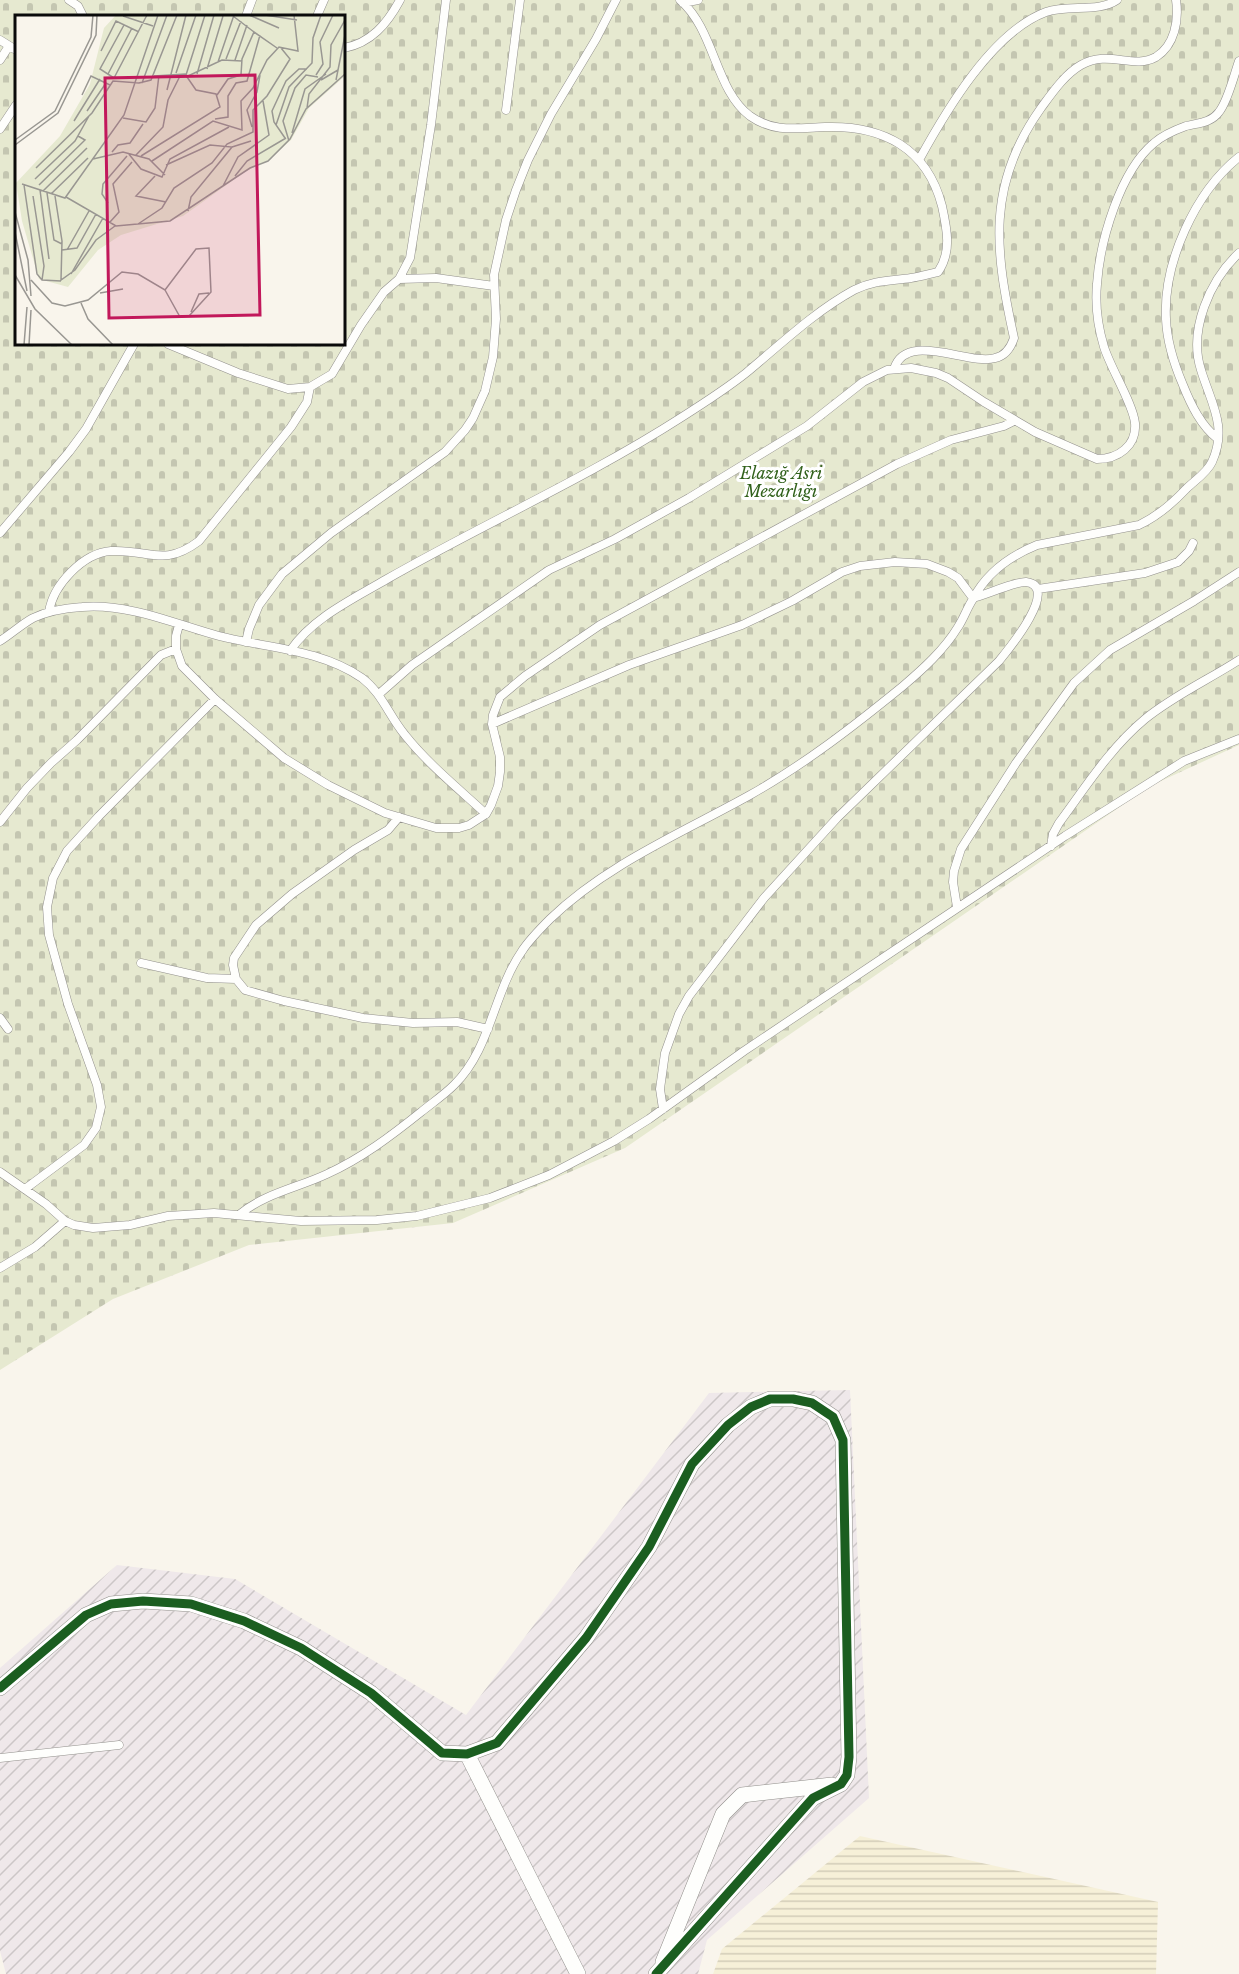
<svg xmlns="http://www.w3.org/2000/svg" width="1239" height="1974" font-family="'Libre Baskerville',serif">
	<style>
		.industrial { fill: url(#industrial-furrows) }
		.farmland { fill: url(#farmland-rules) }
		.cemetery { fill: url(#cemetery-stones); fill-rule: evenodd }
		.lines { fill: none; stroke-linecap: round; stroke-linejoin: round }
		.service-casing { stroke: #92908c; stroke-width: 9 }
		.minor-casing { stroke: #92908c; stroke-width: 16 }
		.service { stroke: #fefefc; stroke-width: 8 }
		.minor { stroke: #fefefc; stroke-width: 15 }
		.cycleway-casing { stroke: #fff; stroke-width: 13 }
		.cycleway { stroke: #1b5e20; stroke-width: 9 }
		.labels { text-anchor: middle; stroke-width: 6; stroke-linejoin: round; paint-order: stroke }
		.park-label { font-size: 16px; font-style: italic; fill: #31611b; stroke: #fff }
		.inset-road { fill: none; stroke: #999792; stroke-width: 1.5 }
		.view { fill: #c2185b; fill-opacity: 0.15; stroke: #c2185b; stroke-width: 3 }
		.inset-edge { fill: none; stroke: #0a0a0a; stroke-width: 3 }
	</style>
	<defs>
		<pattern id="industrial-furrows" width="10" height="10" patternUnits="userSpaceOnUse" patternTransform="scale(1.5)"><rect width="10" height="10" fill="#efe8ea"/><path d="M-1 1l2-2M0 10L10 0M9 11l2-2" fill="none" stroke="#ccc6c7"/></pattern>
		<pattern id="farmland-rules" width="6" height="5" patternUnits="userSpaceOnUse" patternTransform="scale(1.5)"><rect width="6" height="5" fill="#f6f0d8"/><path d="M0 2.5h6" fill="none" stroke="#d2ccb8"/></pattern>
		<pattern id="cemetery-stones" width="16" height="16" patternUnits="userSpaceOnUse" patternTransform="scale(1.5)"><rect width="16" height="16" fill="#e6e9d0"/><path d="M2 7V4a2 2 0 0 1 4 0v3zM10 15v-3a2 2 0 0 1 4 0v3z" fill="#c4c6b1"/></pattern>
	</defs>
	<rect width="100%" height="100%" fill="#f9f5ec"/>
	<path class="industrial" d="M850,1390L869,1798L707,1940L698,1974H6L0,1951V1668L117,1565L235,1579L466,1715L709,1393Z"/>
	<path class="farmland" d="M860,1836L1158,1902L1156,1974H713L722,1949Z"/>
	<path class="cemetery" d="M0,0H1239V745L1150,786L625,1148L453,1223L249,1245L113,1299L0,1370ZM16,16H344V344H16Z"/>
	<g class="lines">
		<defs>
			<path id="service" d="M69,0L78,6L83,16
				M683,3L698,0
				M246,16L252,0
				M317,16L324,0
				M0,40L16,50
				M344,48C371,43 387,24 400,0
				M0,60L9,46
				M506,110L520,0
				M0,129L16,105
				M919,160C946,111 992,32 1046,12C1069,4 1098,13 1117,0
				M399,279L436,278L494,286
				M168,344L238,373L288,389L310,387L332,374L361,325L384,292L399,279L410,258L431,125L446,0
				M894,369C906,330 969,366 995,358C1005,356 1011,347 1014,338C995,251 986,185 1041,108C1052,93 1065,74 1081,65C1109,49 1133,70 1156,57C1175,45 1179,20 1176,0
				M1218,439C1201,426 1191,405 1183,385C1174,364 1167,343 1166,319C1163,263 1195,192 1239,157
				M0,533L69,452L86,429L134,344
				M1038,589L1145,573L1178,562L1189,551L1193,543
				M49,612C53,585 83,553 111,551C149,549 163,568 199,541L291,427L307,402L310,387
				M179,625L176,636V649L182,666L215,699L284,758L328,785L385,813L436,828H459L469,825L486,814L491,805L498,786L500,772V757L492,724L493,715L500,697L525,676L600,625L897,464L951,440L1004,426L1014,421
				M0,641C11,634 22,624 33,618C48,611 66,608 82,607C128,603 175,624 219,636C266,648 320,649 362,678C382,693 389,716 405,735C428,764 459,789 486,814
				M246,642L249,629L259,605L282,574L331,533L445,452L465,430L473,418L485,391L493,357L496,319L494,275L506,220L516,190L528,160L551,114L596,39L616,0
				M290,651C312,618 353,599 387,579C485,523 587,478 682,417C704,403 726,389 746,373C781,344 814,312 854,290C874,280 890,281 911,278C920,277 929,274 938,272C952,252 947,229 942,206C927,148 883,125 825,127C797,128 774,133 750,116C715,90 715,30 680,0
				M379,694L412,665L549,570L615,539L689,498L807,426L863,382L887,370L911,368L936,373L948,378L984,402L1035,432L1097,459C1118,459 1137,446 1135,423C1133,404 1111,369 1104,347C1098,327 1095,305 1097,284C1100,241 1120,171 1154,143C1163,135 1175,130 1186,126C1198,123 1211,123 1219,112C1228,101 1234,75 1239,61
				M492,724L629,665L742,625L792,601L842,572L860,566L895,562L927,564L948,572L958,578L973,598C985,595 1017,581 1026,582C1061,586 1008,650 999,661L837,818L764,898L689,996L679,1014L665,1053L660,1089L663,1109
				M399,817L388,830L354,850L292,894L256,925L234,958L233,965L236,979L245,990L284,1001L363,1018L413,1023L457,1022L488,1029
				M0,822L27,788L51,763L77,740L161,655L176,649
				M1051,846L1053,834L1059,823C1085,788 1110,748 1145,719C1173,696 1208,680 1239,660
				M957,907L953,882L954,871L961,849L1016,763L1074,683L1110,650L1194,601L1239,572
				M141,963L207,978L236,979
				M0,1018L8,1029
				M0,1172L46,1204L65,1221L74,1225L93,1228L130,1225L168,1216L214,1213L301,1221L377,1220L417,1216L490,1198L549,1175L614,1141L649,1119L744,1051L1065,836L1184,761L1239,739
				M25,1189L84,1145L96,1128L101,1107L97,1085L68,1004L49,935L47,907L53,878L67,851L99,816L215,699
				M240,1214C266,1193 297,1188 327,1174C362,1158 391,1136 421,1112C432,1103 444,1095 454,1085C491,1049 493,993 522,951C529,940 540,929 550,919C607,864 682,833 750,795C805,764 854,726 903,686C923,669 944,650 958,627C964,618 967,608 973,599C987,572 1010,556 1037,545L1139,525C1158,516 1172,504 1186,489C1194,481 1207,473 1212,462C1228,427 1211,403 1201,370C1188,330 1210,280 1239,253
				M0,1268L35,1247L65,1221
				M0,1758L119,1745"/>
			<path id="minor" d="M0,1688L86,1615L111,1604L143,1601L191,1604L244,1621L301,1648L371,1693L442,1753L467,1754L497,1743L586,1638L649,1547L692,1464L728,1425L751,1407L770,1399H793L812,1403L833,1417L843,1440L849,1757L847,1775L841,1784L813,1798L656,1974
				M467,1754L578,1974
				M663,1962L723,1814L742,1795L832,1785"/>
		</defs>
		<use href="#service" class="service-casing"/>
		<use href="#minor" class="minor-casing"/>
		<use href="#service" class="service"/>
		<use href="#minor" class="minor"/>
		<defs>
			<path id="cycleway" d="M0,1688L86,1615L111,1604L143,1601L191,1604L244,1621L301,1648L371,1693L442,1753L467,1754L497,1743L586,1638L649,1547L692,1464L728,1425L751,1407L770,1399H793L812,1403L833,1417L843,1440L849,1757L847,1775L841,1784L813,1798L656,1974"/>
		</defs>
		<use href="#cycleway" class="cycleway-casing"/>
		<use href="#cycleway" class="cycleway"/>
	</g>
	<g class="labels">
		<g class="park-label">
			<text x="781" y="479">Elazığ Asri<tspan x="781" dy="18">Mezarlığı</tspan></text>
		</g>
	</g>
	<g transform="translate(15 15)">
		<rect width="330" height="330" fill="#f9f5ec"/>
		<path d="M101,0H330V61L294,93L276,125L254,145L231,156L168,201L106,220L83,235L53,272L24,264L7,206L1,168L45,121L75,69L89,13Z" fill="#e6e9d0"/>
		<path class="inset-road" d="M234,0L264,13M250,0L282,5M108,1L138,11M218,1L239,17M86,36L101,6L124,17M211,44L226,6M220,45L232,10M203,47L219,0M192,54L208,1M161,58L181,0M93,59L117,13M182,59L199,0M171,60L190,0M301,60L308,49L305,27L318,0M173,61L207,45L227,46M99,63L132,0M99,63L85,54L109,10M306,65L323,55M321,65L330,20M127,68L152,0M152,75L171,0M67,80L76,61L95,70M202,80L213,64L226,60L227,44L239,17L262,33M292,93L294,79L315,52L316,30L330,5M72,96L91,68M108,103L131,107L140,93L144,60M200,104L213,102V81L221,68L232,66L245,20M59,106L85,64M261,110L274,72L297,48L298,23L306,0M237,112L232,95L242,77L245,60M277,118L290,74L311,59M270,123L259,107L257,96L271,66L284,54H292M0,125L40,96L76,22L78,0M274,126L268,106L280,73L291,60L303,62M0,130L43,98L81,20L82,0M217,132L236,126M97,137L103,130L115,128L128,109M113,138L126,154L147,162L155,144L214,112M121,140L148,112L153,85L166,59M126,141L205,92L201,79L181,75L170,59L139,61M78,144L108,137L134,144L150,160M137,146L198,106L227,115L226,86L238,73L252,45L264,32L283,36L279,0M151,150L195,130L217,132L176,182L173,196M21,153L77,98L98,66L124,68L136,65L162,0M140,161L121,181L151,187M220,161L232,146L271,123M20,164L60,126L74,101M7,169L50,183L109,100L143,0M9,170L22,259L27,265L46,266M24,170L70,125L63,121M208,171L223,142L254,120L248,86M25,175L34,244M28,176L72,133M32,178L39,225L47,229M36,179L73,143M18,181L29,251L27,265M40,181L47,226L46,265L60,255L81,225L100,211M51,182L101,211L155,206L235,153L253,146L275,124L291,94L330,59M93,188L87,179L88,169L112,141M0,197L13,245L16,281M95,207L104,197L98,169L117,147M123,209L147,193L159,173L197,148L212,129L238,117V95L252,81L275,44L266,33M0,217L12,276M47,235L62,233L81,199M52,235L74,196M56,259L88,203M0,260L20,294L57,330M16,265L37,288L50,291L73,285L107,257L123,259L150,275L181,234L194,233L196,277L174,301L165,302L150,275M85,278L108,274M66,288L73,304L98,330M176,297L184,279L194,278M9,330L12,292M14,330L16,295"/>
		<path class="view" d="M240,60L245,300L94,303L90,63Z"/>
		<rect width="330" height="330" class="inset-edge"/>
	</g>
</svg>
